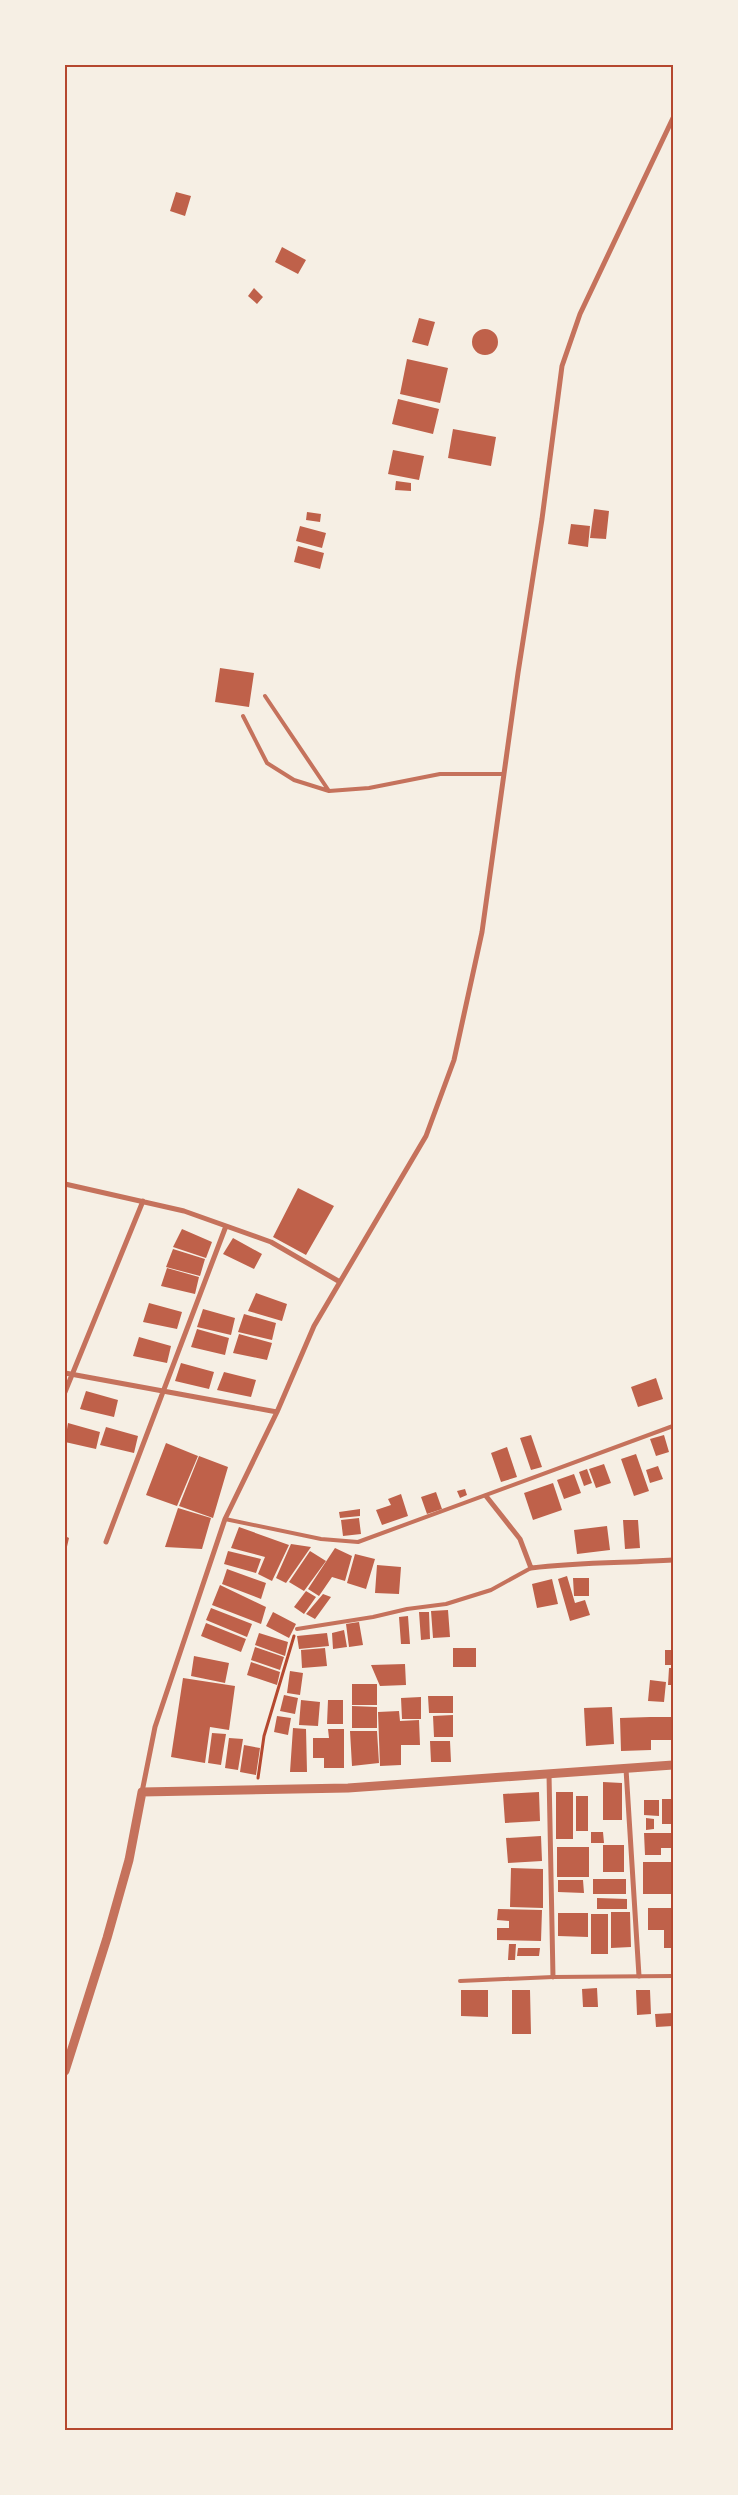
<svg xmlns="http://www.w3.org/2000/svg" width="738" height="2495" font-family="Roboto,sans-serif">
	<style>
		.building { fill: #bf614a }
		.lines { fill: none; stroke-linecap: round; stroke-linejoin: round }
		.path { stroke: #b5482f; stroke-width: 3 }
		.service { stroke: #c5725c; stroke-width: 4 }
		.minor { stroke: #c5725c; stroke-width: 5 }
		.tertiary { stroke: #c5725c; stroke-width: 9 }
		.neatline { fill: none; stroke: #b5482f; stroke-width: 2 }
	</style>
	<rect width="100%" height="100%" fill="#f6efe4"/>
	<path class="building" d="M176,192L191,196L185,216L170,211Z
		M282,247L306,260L298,274L275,262Z
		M254,288L263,297L257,304L248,296Z
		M419,318L435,322L428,346L412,342Z
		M472 342a13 13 0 1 1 26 0a13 13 0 1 1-26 0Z
		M407,359L448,368L440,403L400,394Z
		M398,399L439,409L433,434L392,424Z
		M453,429L496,437L491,466L448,458Z
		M393,450L424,456L419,480L388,474Z
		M396,481L411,483V491L395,490Z
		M594,509L609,511L606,539L590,538Z
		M307,512L321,514L320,522L306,520Z
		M571,524L590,526L588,547L568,544Z
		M300,526L326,533L322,548L296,541Z
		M298,546L324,553L320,569L294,562Z
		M220,668L254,673L249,707L215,702Z
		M298,1188L334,1206L306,1255L273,1237Z
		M182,1229L212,1242L206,1258L173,1247Z
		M233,1238L262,1254L254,1269L223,1254Z
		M173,1249L205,1259L200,1276L166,1267Z
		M167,1268L199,1277L195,1294L161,1286Z
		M256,1293L287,1304L282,1321L248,1311Z
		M149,1303L182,1312L177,1329L143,1322Z
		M203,1309L235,1318L231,1335L197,1327Z
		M244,1314L276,1323L272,1340L238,1332Z
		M197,1329L229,1338L225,1355L191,1347Z
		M239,1334L272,1343L267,1360L233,1353Z
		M139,1337L171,1346L167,1363L133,1356Z
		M181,1363L214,1372L209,1389L175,1381Z
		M224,1372L256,1380L251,1397L217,1390Z
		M656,1378L663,1399L638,1407L631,1387Z
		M86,1391L118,1400L114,1417L80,1409Z
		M68,1423L100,1432L96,1449L65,1442Z
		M106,1427L138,1436L134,1453L100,1445Z
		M531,1435L542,1467L531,1470L520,1438Z
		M664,1435L669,1452L656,1456L650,1439Z
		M166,1443L198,1456L177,1506L146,1495Z
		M507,1447L517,1477L501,1482L491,1453Z
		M636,1454L649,1491L634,1496L621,1459Z
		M199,1456L228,1467L213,1518L179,1506Z
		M604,1464L611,1483L596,1488L589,1469Z
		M658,1466L663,1479L650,1483L646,1470Z
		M587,1469L592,1483L584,1486L579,1472Z
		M574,1474L581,1493L564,1499L557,1480Z
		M553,1483L562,1510L533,1520L524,1493Z
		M465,1489L467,1495L460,1498L457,1491Z
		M436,1492L442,1509L427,1514L421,1497Z
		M401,1494L408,1516L382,1525L376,1510L391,1505L388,1499Z
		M178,1508L211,1518L202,1549L165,1547Z
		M360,1509V1516L340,1518L339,1512Z
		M359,1518L361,1534L343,1536L341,1520Z
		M623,1520H638L640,1548L625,1549Z
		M607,1526L610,1550L577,1554L574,1530Z
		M239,1527L289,1545L272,1581L258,1574L265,1557L231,1548Z
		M65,1536L69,1538L66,1551H65Z
		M291,1544L311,1547L286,1583L276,1578Z
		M335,1548L352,1556L345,1581L332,1577L319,1596L308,1589Z
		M228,1551L261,1559L256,1573L224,1564Z
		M310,1551L326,1561L304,1591L289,1582Z
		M355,1554L375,1559L366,1589L347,1583Z
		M377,1565L401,1567L399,1594L375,1593Z
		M227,1569L266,1583L261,1599L222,1584Z
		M567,1576L575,1603L585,1600L590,1615L570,1621L558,1579Z
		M573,1578H589V1596H574Z
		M552,1579L558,1604L537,1608L532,1584Z
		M220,1585L266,1607L261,1624L212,1605Z
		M306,1591L316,1597L304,1614L294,1607Z
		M323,1594L331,1597L315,1619L306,1614Z
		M211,1608L252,1624L247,1637L206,1620Z
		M448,1610L450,1637L433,1638L431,1611Z
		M273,1612L296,1624L289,1638L266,1626Z
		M419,1612H429L430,1639L421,1640Z
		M408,1616L410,1644H401L399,1617Z
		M359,1622L363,1645L349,1647L346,1624Z
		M206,1623L246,1639L241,1652L201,1636Z
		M344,1630L347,1647L333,1649L332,1633Z
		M259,1633L288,1642L285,1656L255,1645Z
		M327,1633L329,1646L299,1649L297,1636Z
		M255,1647L284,1657L280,1670L251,1660Z
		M325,1648L327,1666L302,1668L301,1650Z
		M453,1648H476V1667H453Z
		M665,1650H673V1665H665Z
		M194,1656L229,1663L225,1683L191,1676Z
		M251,1662L280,1672L277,1685L247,1675Z
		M405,1664L406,1685L380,1686L371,1665Z
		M669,1668H673V1685H668Z
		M290,1671L303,1673L300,1695L287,1693Z
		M183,1678L235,1686L229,1730L210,1727L205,1763L171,1757Z
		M650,1680L666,1682L664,1702L648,1701Z
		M352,1684H377V1705H352Z
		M284,1695L298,1698L295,1714L280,1711Z
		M428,1696H453V1713H429Z
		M421,1697V1719H402L401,1698Z
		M301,1700L320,1702L318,1726L299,1725Z
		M328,1700H343V1724H327Z
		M352,1706L377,1707V1728H352Z
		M612,1707L614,1744L586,1746L584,1708Z
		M399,1711L400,1721L419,1720L420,1745H401V1765L380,1766L378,1712Z
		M453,1715V1737H434L433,1716Z
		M277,1716L291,1718L288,1735L274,1732Z
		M650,1717H671L672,1740H651V1750L621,1751L620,1718Z
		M293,1728L306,1729L307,1772H290Z
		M328,1729H344V1768H324V1758H313V1738H329Z
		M350,1731H377L379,1763L352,1766Z
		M212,1733L226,1734L221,1765L208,1763Z
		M229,1738L243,1739L238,1770L225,1768Z
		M430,1741H450L451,1762H431Z
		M244,1745L260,1748L256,1775L240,1772Z
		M603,1782L622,1783V1820H603Z
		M539,1792L540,1821L505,1823L503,1794Z
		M556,1792H573V1839H556Z
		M576,1796H588V1831H576Z
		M662,1799H673V1824H662Z
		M644,1800H659V1816L644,1815Z
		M646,1818L654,1819V1829L646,1830Z
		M591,1832H603L604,1843H591Z
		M644,1833H673V1848H661V1855H645Z
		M541,1836L542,1861L508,1863L506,1838Z
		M603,1845H624V1872H603Z
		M557,1847H589V1877H557Z
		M643,1862H673V1894H643Z
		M511,1868L543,1869V1908L510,1907Z
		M593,1879H626V1894H593Z
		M558,1880H583L584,1893L558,1892Z
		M597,1898L627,1899V1909H597Z
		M648,1908H673V1948H664V1930H648Z
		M498,1909L542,1910L541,1941L497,1940V1928H509V1921L497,1920Z
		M611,1912H630L631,1947L611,1948Z
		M558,1913H588V1937L558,1936Z
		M591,1914H608V1954H591Z
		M509,1944H516L515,1960H508Z
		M518,1948H540L539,1956H517Z
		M597,1988L598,2007H583L582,1989Z
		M461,1990H488V2017L461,2016Z
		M512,1990H530L531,2034H512Z
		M636,1990H650L651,2014L637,2015Z
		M673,2013V2026L656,2027L655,2014Z"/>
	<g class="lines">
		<path class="path" d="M258,1778L264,1736L294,1636"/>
		<path class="service" d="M265,696L329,791
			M243,716L267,763L294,780L329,791L369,788L440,774H504
			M225,1519L321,1539L358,1542L673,1426
			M297,1629L373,1617L407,1609L446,1604L491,1590L531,1568
			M460,1981L553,1977L673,1976"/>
		<path class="minor" d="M65,1184L184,1211L271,1242L340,1282
			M65,1373L277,1412
			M65,1392L143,1201
			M486,1496L520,1539L531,1568C578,1562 625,1563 673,1560
			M106,1542L226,1226
			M626,1769L639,1976
			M549,1774L553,1977
			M142,1792L155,1727L225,1519L277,1412L314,1326L426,1136L454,1060L482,932L518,673L542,519L562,366L580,314L673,118"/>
		<path class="tertiary" d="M65,2071L107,1938L129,1860L142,1792L348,1788L673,1765"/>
	</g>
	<rect width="738" height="2495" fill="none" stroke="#f6efe4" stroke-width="132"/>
	<rect x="66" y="66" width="606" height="2363" class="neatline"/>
</svg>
